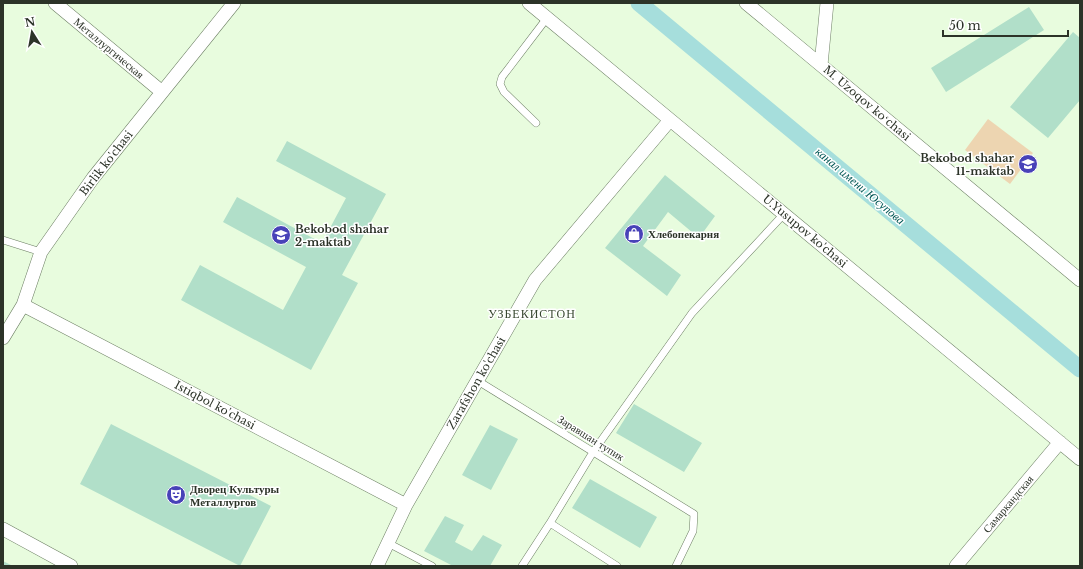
<svg xmlns="http://www.w3.org/2000/svg" width="1083" height="569" font-family="'Libre Baskerville',serif">
	<style>
		.green { fill: #edd5b1 }
		.lines { fill: none; stroke-linecap: round; stroke-linejoin: round }
		.canal { stroke: #a6dedc; stroke-width: 17 }
		.building { fill: #b1dfc9 }
		.lane-casing { stroke: #6c7e63; stroke-width: 8 }
		.street-casing { stroke: #6c7e63; stroke-width: 14 }
		.lane { stroke: #fff; stroke-width: 7 }
		.street { stroke: #fff; stroke-width: 13 }
		.labels { text-anchor: middle; stroke-width: 3; stroke-linejoin: round; paint-order: stroke }
		.street-label { font-size: 11px; fill: #2c3328; stroke: #fff }
		.poi-label { font-size: 11px; font-weight: bold; fill: #2c3328; stroke: #fff; text-anchor: start }
		.water-label { font-size: 12px; font-style: italic; fill: #015755; stroke: #fff }
		.neighbourhood-label { font-size: 12px; letter-spacing: 1px; fill: #37472f; stroke: #fff }
	</style>
	<rect width="100%" height="100%" fill="#e8fcde"/>
	<path class="green" d="M988,119L1033,153L1010,184L965,150Z"/>
	<g class="lines">
		<path class="canal" d="M639,3L1080,369"/>
	</g>
	<path class="building" d="M1029,7L1044,30L946,92L931,68Z
		M1073,32L1080,38V100L1048,138L1010,107Z
		M287,141L386,194L342,275L358,283L311,370L181,300L200,265L283,310L306,267L223,222L237,197L322,243L346,198L276,161Z
		M665,175L715,216L699,238L668,212L643,246L681,275L667,296L605,248Z
		M634,404L702,443L684,472L616,433Z
		M111,424L271,506L240,566L80,484Z
		M490,425L518,439L491,490L462,475Z
		M590,479L657,517L640,548L572,508Z
		M445,516L464,525L455,542L472,551L483,535L502,545L490,566H453L424,551Z
		M3,561L13,566H3Z"/>
	<g class="lines">
		<defs>
			<path id="lane" d="M536,123L504,92L500,84L502,77L547,18
				M3,240L41,252
				M478,381L694,514L693,531L676,566
				M388,543L432,566
				M522,566L550,523
				M617,566L550,523L593,452L692,313L784,214"/>
			<path id="street" d="M55,3L162,92
				M529,3L1080,459
				M746,3L1080,280
				M821,65L827,3
				M23,305L406,505
				M3,338L23,305L41,252L93,178L234,3
				M3,529L71,566
				M377,566L406,505L535,280L670,120
				M956,566L1060,442"/>
		</defs>
		<use href="#lane" class="lane-casing"/>
		<use href="#street" class="street-casing"/>
		<use href="#lane" class="lane"/>
		<use href="#street" class="street"/>
	</g>
	<defs>
		<symbol id="school-disc" viewBox="-11 -11 22 22"><circle r="9.5" fill="#4842b8" stroke="#fff"/><path d="M0-5L7-2L0 1L-7-2ZM-4 1L0 2.5L4 1V4Q0 6-4 4Z" fill="#fff"/></symbol>
		<symbol id="shop-disc" viewBox="-11 -11 22 22"><circle r="9.5" fill="#4842b8" stroke="#fff"/><path d="M-5-2.5h2.3a2.7 3.5 0 0 1 5.4 0H5L5.5 6h-11ZM-1.5-2.5h3a1.5 2.3 0 0 0-3 0Z" fill="#fff"/></symbol>
		<symbol id="theatre-disc" viewBox="-11 -11 22 22"><circle r="9.5" fill="#4842b8" stroke="#fff"/><path d="M-5-5.5Q0-4 5-5.5V0Q5 5 0 6Q-5 5-5 0ZM-3.3-2.5H-1v1.5H-3.3ZM1-2.5H3.3v1.5H1ZM-2.8 1Q0 5.5 2.8 1Z" fill="#fff"/></symbol>
	</defs>
	<g fill-rule="evenodd">
		<use href="#school-disc" x="1017" y="153" width="22" height="22"/>
		<use href="#shop-disc" x="623" y="223" width="22" height="22"/>
		<use href="#school-disc" x="270" y="224" width="22" height="22"/>
		<use href="#theatre-disc" x="165" y="484" width="22" height="22"/>
	</g>
	<g class="labels">
		<g class="street-label">
			<text transform="translate(109 48) rotate(40)" y="4">Металлургическая</text>
			<text transform="translate(867 103) rotate(40)" y="4">M. Uzoqov koʻchasi</text>
			<text transform="translate(106 163) rotate(-52)" y="4">Birlik ko'chasi</text>
			<text transform="translate(805 231) rotate(40)" y="4">U.Yusupov ko'chasi</text>
			<text transform="translate(476 383) rotate(-60)" y="4">Zarafshon ko'chasi</text>
			<text transform="translate(215 405) rotate(28)" y="4">Istiqbol ko'chasi</text>
			<text transform="translate(591 438) rotate(32)" y="4">Заравшан тупик</text>
			<text transform="translate(1008 504) rotate(-50)" y="4">Самаркандская</text>
		</g>
		<g class="poi-label">
			<text x="1014" y="162" text-anchor="end">Bekobod shahar<tspan x="1014" dy="13">11-maktab</tspan></text>
			<text x="295" y="233">Bekobod shahar<tspan x="295" dy="13">2-maktab</tspan></text>
			<text x="648" y="238">Хлебопекарня</text>
			<text x="190" y="493">Дворец Культуры<tspan x="190" dy="13">Металлургов</tspan></text>
		</g>
		<g class="water-label">
			<text transform="translate(860 186) rotate(40)" y="4">канал имени Юсупова</text>
		</g>
		<g class="neighbourhood-label">
			<text x="532" y="318">УЗБЕКИСТОН</text>
		</g>
	</g>
	<rect width="1083" height="569" fill="none" stroke="#2c3328" stroke-width="8"/>
	<g transform="translate(32 32) rotate(349)" stroke="#ffffff" stroke-width="3" paint-order="stroke">
	<path d="M0-3L7 15L0 10L-7 15Z" fill="#2c3328"/>
	<text y="-6" font-size="11" font-weight="bold" text-anchor="middle" fill="#2c3328">N</text>
	</g>
	<path d="M943 30v6h125v-6" fill="none" stroke="#2c3328" stroke-width="2"/>
	<text x="949" y="30" font-size="12" fill="#2c3328" stroke="#ffffff" stroke-width="3" paint-order="stroke">50 m</text>
</svg>
